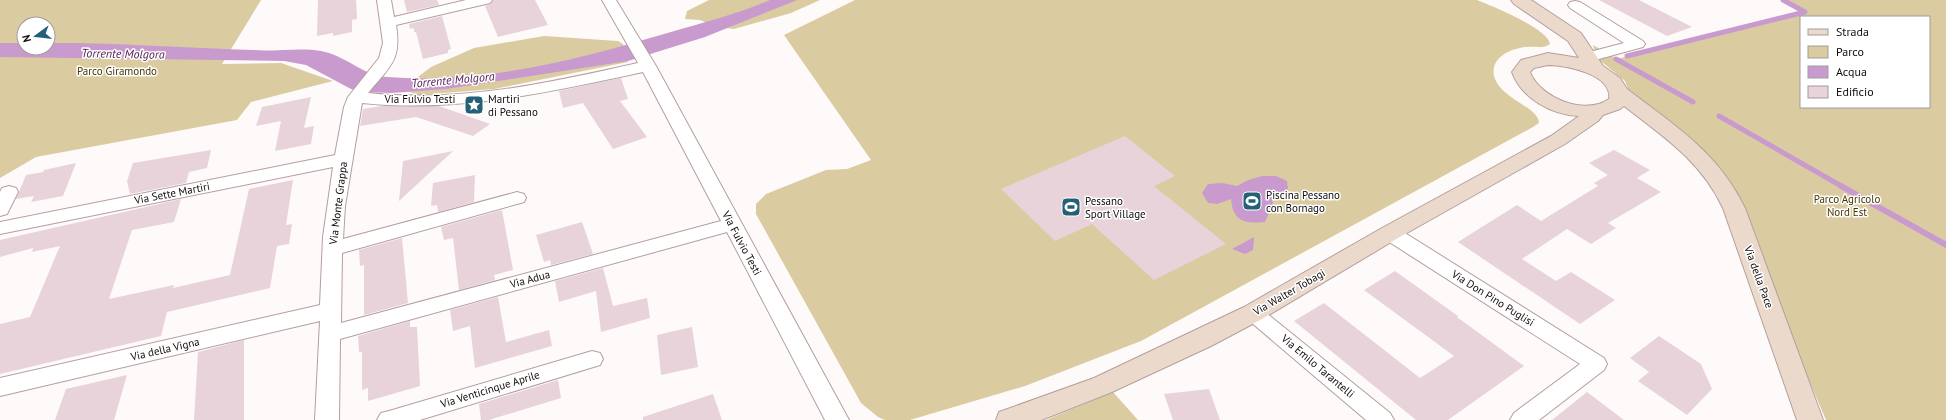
<svg xmlns="http://www.w3.org/2000/svg" width="1946" height="420" font-family="'PT Sans',sans-serif">
	<style>
		.green { fill: #dacba1; fill-rule: evenodd }
		.water { fill: #c99acd }
		.lines { fill: none; stroke-linecap: round; stroke-linejoin: round }
		.stream-far1 { stroke: #c99acd; stroke-width: 5 }
		.stream { stroke: #c99acd; stroke-width: 6 }
		.building { fill: #e7d3d9 }
		.street-casing { stroke: #b49f9d; stroke-width: 2 }
		.secondary-casing { stroke: #b49f9d; stroke-width: 2 }
		.street { fill: #fff; fill-rule: evenodd }
		.secondary { fill: #ebdacc; fill-rule: evenodd }
		.labels { text-anchor: middle; stroke-width: 3; stroke-linejoin: round; paint-order: stroke }
		.park-label { font-size: 11px; fill: #463500; stroke: #fff }
		.street-label { font-size: 11px; fill: #110b0a; stroke: #fff }
		.poi-label { font-size: 11px; fill: #110b0a; stroke: #fff; text-anchor: start }
		.water-label { font-size: 12px; font-style: italic; fill: #511957; stroke: #fff }
	</style>
	<rect width="100%" height="100%" fill="#fefaf9"/>
	<path class="green" d="M0,0H261L222,64L281,63L333,81L251,102L237,120L36,157L0,178ZM24,24H48V48H24Z
		M709,0H820L791,13L734,29L717,27L700,20L685,19L687,11Z
		M855,0H1477C1492,6 1549,29 1550,44C1544,49 1534,46 1527,47C1512,48 1490,57 1494,76C1500,99 1539,107 1539,123L1533,127L1141,341L1025,386L910,420H885L878,417L861,403L756,214V204L766,194L826,170L847,169L871,160L784,35Z
		M1784,0H1946V420H1826L1771,291L1730,184L1710,157L1631,97L1625,81L1597,58L1593,45L1617,59L1805,12ZM1801,17H1929V107H1801Z
		M544,36L618,41L623,44L628,62L494,89L418,95L402,89L431,67L474,48Z
		M1113,392L1138,420H1046Z"/>
	<path class="water" d="M770,0H797L705,37L628,61L446,89L392,93L362,92L351,89L306,65L284,61L0,57V43H24V48H48V43H74C134,44 193,48 253,50C275,52 299,47 321,51C345,55 362,75 387,77C484,85 579,59 671,32C705,22 738,14 770,0Z
		M1262,176H1276L1287,181L1288,189L1272,198L1273,204L1265,222C1244,224 1233,221 1231,199L1217,204L1208,203L1202,193L1208,184L1222,183L1237,186L1248,180Z
		M1254,237L1253,250L1245,254L1232,249Z"/>
	<g class="lines">
		<path class="stream-far1" d="M1627,56L1805,12L1783,0
			M1616,59L1693,102
			M1719,116L1843,187"/>
		<path class="stream" d="M1841,186L1946,245"/>
	</g>
	<path class="building" d="M318,0H356L357,19L352,20V32L333,36V33L317,36Z
		M404,0H437L439,5L407,12Z
		M493,0H535L548,25L498,37L485,6L490,4Z
		M1599,0H1639L1692,27L1667,36Z
		M442,16L451,49L448,50V53L423,59L416,32H414V28L410,29L409,24Z
		M621,78L628,99L620,101L647,137L613,149L583,103L563,108L559,91Z
		M311,97L304,128L314,126L311,144L275,151L281,121L256,126L262,107Z
		M381,106H439L490,124L473,136L416,117L360,126L363,109Z
		M1125,136L1175,176L1154,186L1226,244L1154,280L1092,224L1055,241L1001,189Z
		M211,150L207,168L189,172L186,183L130,194L127,181L133,163Z
		M1614,150L1650,170L1637,178L1661,192L1608,223L1616,228L1591,244L1567,229L1522,259L1556,281L1571,272L1615,300L1580,324L1458,242L1517,205L1541,221L1598,186L1594,183L1608,175L1589,163Z
		M453,151L399,201L403,161Z
		M76,163L63,196L31,202L34,196L16,199L26,175L43,172L44,170Z
		M475,175L474,202L438,212L437,205L431,206L433,183Z
		M293,180L286,225L292,224L289,244L277,246L270,288L167,312L161,336L0,374V324L30,317L60,246L32,252L33,248L0,257V240L181,199L174,222L132,230L109,299L174,285L173,288L230,275L249,189Z
		M502,210L513,270L494,275L495,280L459,290L453,238L444,240L441,227Z
		M582,222L593,254L551,265L550,260L544,262L536,235Z
		M402,238L408,303L364,315V265L360,266L359,250Z
		M603,268L613,306L647,298L650,318L601,332L596,291L559,302L555,281Z
		M1395,271L1458,316L1457,317L1524,366L1448,420H1416L1294,321L1324,303L1420,378L1454,356L1364,290Z
		M498,297L506,342L549,330L552,346L475,368L470,326L453,331L450,310Z
		M410,321V327H417L420,386L368,401V388L362,390V352H359L358,336Z
		M692,327L698,367L661,375L657,335Z
		M1659,336L1701,364L1712,389L1687,415L1638,381L1649,372L1630,358Z
		M244,340V420H194L198,352Z
		M127,375L114,420H55L66,389Z
		M558,380L561,398L489,420H481L479,404Z
		M1209,389L1220,420H1173L1164,394Z
		M1587,392L1624,420H1552Z
		M713,394L722,420H643V417Z"/>
	<g class="lines">
		<defs>
			<path id="street" d="M377,0H391L394,17L466,0H492L490,3L396,25C402,61 389,67 368,93C459,103 549,83 638,63L602,0H616L656,66L849,420H825L727,232L340,339L339,420H315L320,321L0,396V378L320,305L323,237L333,167L0,234V222L335,155L344,107L348,97L379,58L383,43ZM643,72L721,221L341,323L342,253L524,202L526,198L524,194L517,192L343,239L345,206L362,103C458,113 550,92 643,72Z
				M1575,1L1580,2L1643,41L1645,44L1643,47L1588,62L1582,60L1580,57L1582,54L1624,43L1570,8L1568,5L1570,2Z
				M9,186L16,188L18,192L7,214L0,216V192L2,188Z
				M1390,226L1397,228L1604,358L1607,364L1604,370L1539,420H1510L1514,413L1580,364L1383,238L1380,233L1383,228Z
				M1253,305L1260,308L1390,413L1394,420H1366L1246,318L1242,313L1246,308Z
				M592,351L600,353L603,359L600,365L420,420H377L381,413L389,411Z"/>
			<path id="secondary" d="M1511,0H1531L1581,33L1603,66L1620,78L1627,89C1675,126 1717,151 1745,208L1823,420H1797L1723,208C1701,161 1664,137 1624,106L1620,109L1603,115L1598,121L1565,144L1398,238L1262,319L1211,346L1112,392L1054,415L1041,420H996L999,412L1094,378L1244,307L1382,228L1551,136L1579,116C1552,115 1521,98 1512,72L1521,60L1548,53L1579,58L1568,41L1514,4ZM1548,65C1565,65 1613,74 1609,99C1585,116 1540,98 1530,72L1534,68Z"/>
		</defs>
		<use href="#street" class="street-casing"/>
		<use href="#secondary" class="secondary-casing"/>
		<use href="#street" class="street"/>
		<use href="#secondary" class="secondary"/>
	</g>
	<defs>
		<symbol id="sight-square" viewBox="-11 -11 22 22"><rect x="-9" y="-9" width="18" height="18" rx="4" fill="#256078" stroke="#fff"/><path d="M0-6L1.8-2.2L6-1.7L2.9 1.2L3.7 5.4L0 3.3L-3.7 5.4L-2.9 1.2L-6-1.7L-1.8-2.2Z" fill="#fff"/></symbol>
		<symbol id="stadium-square" viewBox="-11 -11 22 22"><rect x="-9" y="-9" width="18" height="18" rx="4" fill="#256078" stroke="#fff"/><path d="M0-5a6.5 5 0 1 0 0 10a6.5 5 0 1 0 0-10ZM-3.5-1.8h7v3.6h-7Z" fill="#fff"/></symbol>
	</defs>
	<g fill-rule="evenodd">
		<use href="#sight-square" x="463" y="94" width="22" height="22"/>
		<use href="#stadium-square" x="1241" y="190" width="22" height="22"/>
		<use href="#stadium-square" x="1060" y="196" width="22" height="22"/>
	</g>
	<g class="labels">
		<g class="park-label">
			<text x="117" y="75">Parco Giramondo</text>
			<text x="1847" y="203">Parco Agricolo<tspan x="1847" dy="13">Nord Est</tspan></text>
		</g>
		<g class="street-label">
			<text x="420" y="103">Via Fulvio Testi</text>
			<text transform="translate(172 193) rotate(-11)" y="4">Via Sette Martiri</text>
			<text transform="translate(338 203) rotate(-83)" y="4">Via Monte Grappa</text>
			<text transform="translate(742 243) rotate(62)" y="4">Via Fulvio Testi</text>
			<text transform="translate(1759 277) rotate(70)" y="4">Via della Pace</text>
			<text transform="translate(530 279) rotate(-15)" y="4">Via Adua</text>
			<text transform="translate(1289 292) rotate(-30)" y="4">Via Walter Tobagi</text>
			<text transform="translate(1493 298) rotate(32)" y="4">Via Don Pino Puglisi</text>
			<text transform="translate(165 349) rotate(-13)" y="4">Via della Vigna</text>
			<text transform="translate(1318 366) rotate(40)" y="4">Via Emilo Tarantelli</text>
			<text transform="translate(490 389) rotate(-17)" y="4">Via Venticinque Aprile</text>
		</g>
		<g class="poi-label">
			<text x="488" y="103">Martiri<tspan x="488" dy="13">di Pessano</tspan></text>
			<text x="1266" y="199">Piscina Pessano<tspan x="1266" dy="13">con Bornago</tspan></text>
			<text x="1085" y="205">Pessano<tspan x="1085" dy="13">Sport Village</tspan></text>
		</g>
		<g class="water-label">
			<text transform="translate(123 54) rotate(1)" y="4">Torrente Molgora</text>
			<text transform="translate(453 80) rotate(-5)" y="4">Torrente Molgora</text>
		</g>
	</g>
	<rect x="1800" y="16" width="130" height="92" fill="#ffffff" stroke="#a09d9d"/>
	<rect x="1808" y="29" width="20" height="6" fill="#ebdacc" stroke="#a09d9d"/>
	<text x="1836" y="36" font-size="12" fill="#110b0a">Strada</text>
	<rect x="1808" y="46" width="20" height="12" fill="#dacba1" stroke="#a09d9d"/>
	<text x="1836" y="56" font-size="12" fill="#110b0a">Parco</text>
	<rect x="1808" y="66" width="20" height="12" fill="#c99acd" stroke="#a09d9d"/>
	<text x="1836" y="76" font-size="12" fill="#110b0a">Acqua</text>
	<rect x="1808" y="86" width="20" height="12" fill="#e7d3d9" stroke="#a09d9d"/>
	<text x="1836" y="96" font-size="12" fill="#110b0a">Edificio</text>
	<g transform="translate(36 36) rotate(255)"><circle r="19" fill="#ffffff" stroke="#a09d9d"/>
	<path d="M0-3L7 15L0 10L-7 15Z" fill="#256078"/>
	<text y="-6" font-size="11" font-weight="bold" text-anchor="middle" fill="#110b0a">N</text>
	</g>
</svg>
